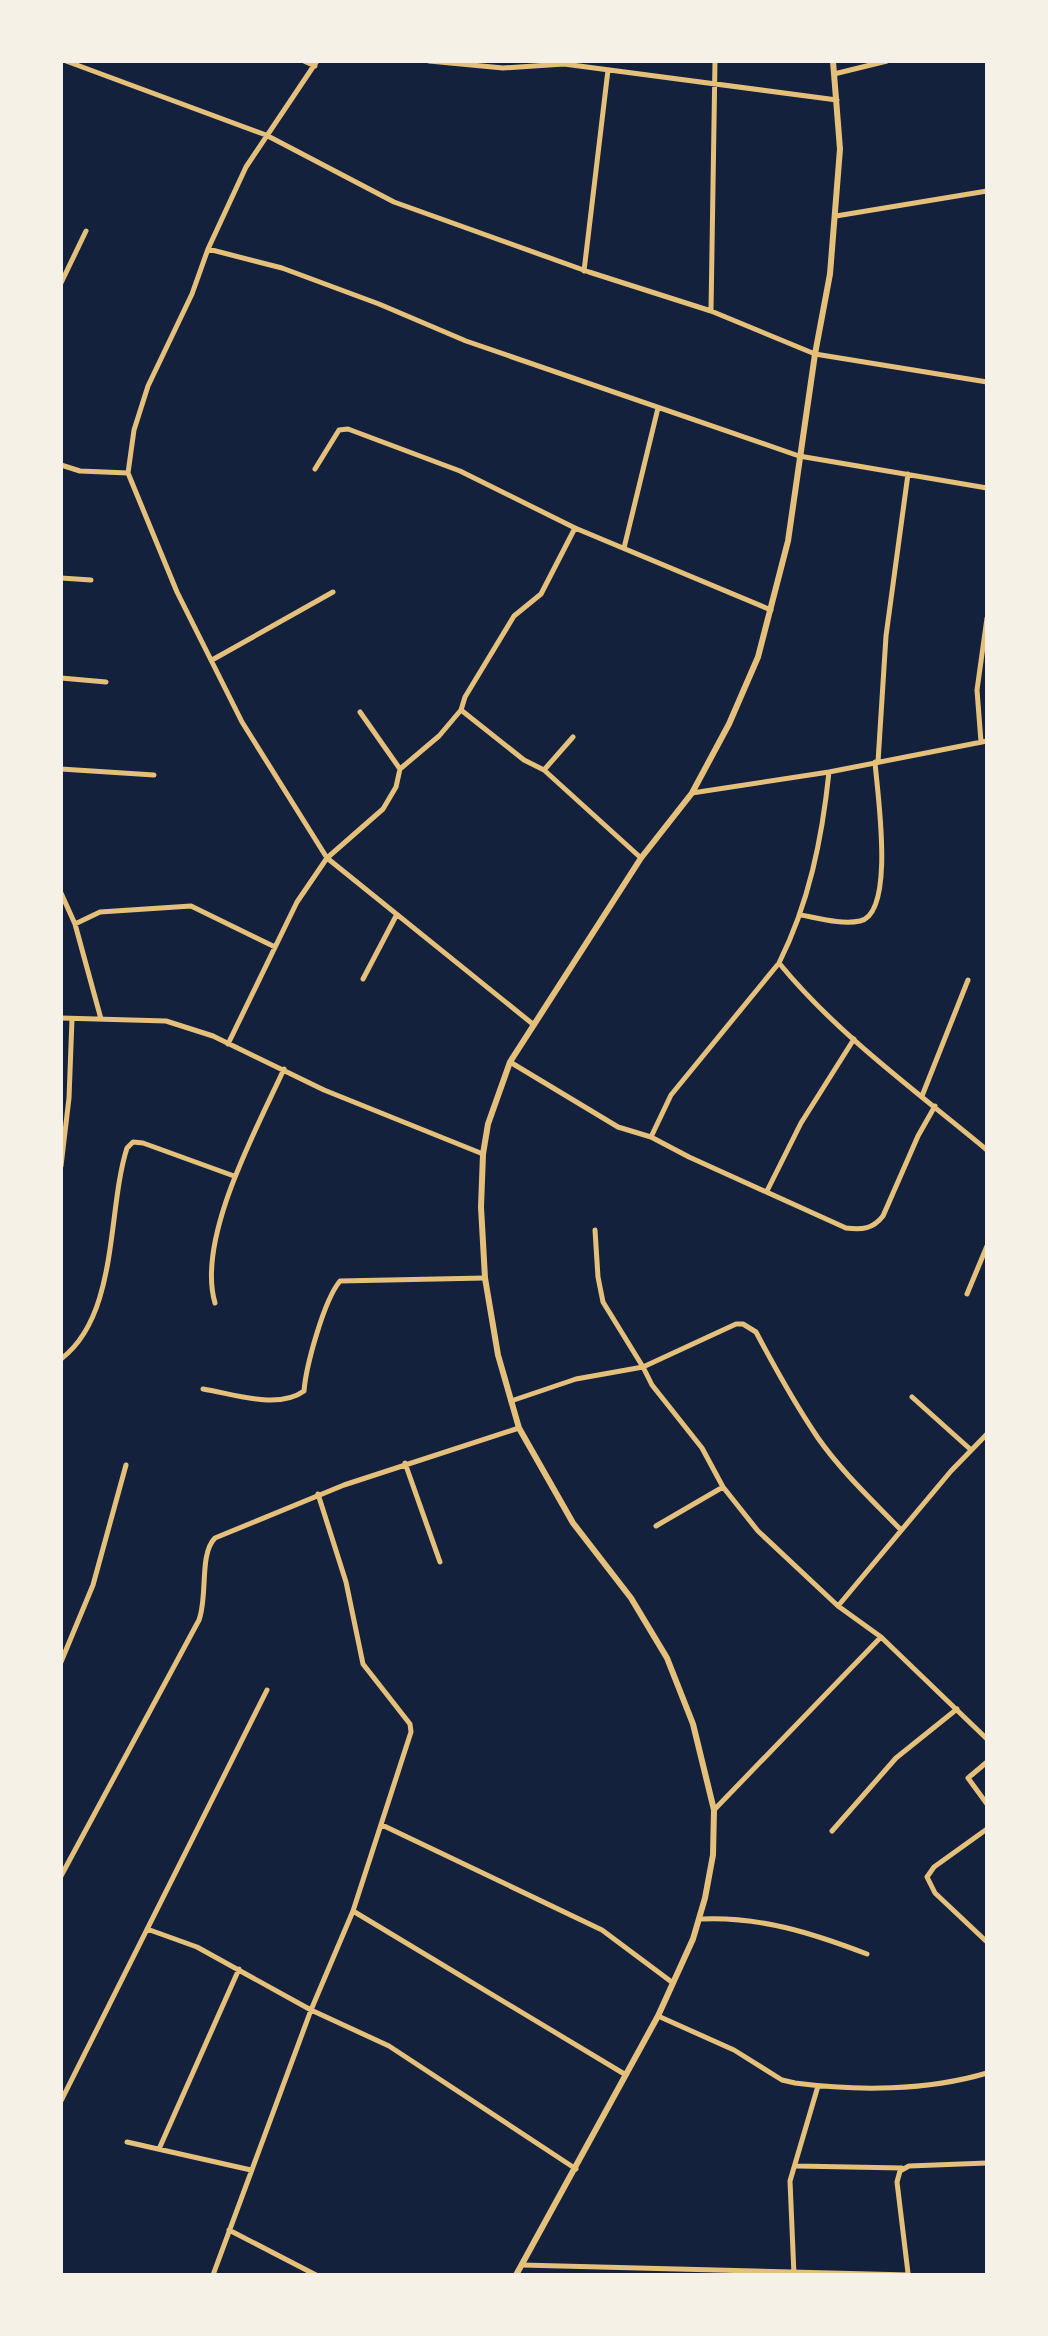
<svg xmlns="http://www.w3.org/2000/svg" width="1048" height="2336" font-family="'Titillium Web',sans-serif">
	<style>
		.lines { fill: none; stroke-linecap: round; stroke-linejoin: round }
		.minor { stroke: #e5c07b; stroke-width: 5 }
		.tertiary { stroke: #e5c07b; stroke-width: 6 }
	</style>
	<rect width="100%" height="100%" fill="#14213d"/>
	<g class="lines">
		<path class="minor" d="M66,61L266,135L394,202L589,272L711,311L815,354L987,382
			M304,61L315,66
			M429,61L503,68L564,64L837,100
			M834,74L887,61
			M836,216L987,191
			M208,249L282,268L379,304L466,341L799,456L987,488
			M584,271L608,70
			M61,283L86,231
			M711,311L715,61
			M61,465L80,471L128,473L177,592L242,722L327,858L534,1025
			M315,469L339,430L348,429L460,471L575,528L771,610
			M128,473L134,430L148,386L192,294L208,249L246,167L317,61
			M624,548L658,408
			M61,578L91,580
			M212,660L333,592
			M61,678L106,682
			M461,710L465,697L514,616L541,594L575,528
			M360,712L400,769
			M981,742L977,690L987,618
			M878,762L886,636L908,474
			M61,769L154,775
			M544,770L573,737
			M692,793L829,772L987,741
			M61,893L75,924L101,1019
			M801,915C818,918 842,925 860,921C896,913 877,791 875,762
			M75,924L100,912L191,906L275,947
			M779,963C837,1034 916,1091 987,1150
			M363,979L396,916
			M61,1018L166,1021L213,1036L324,1090L483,1154
			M228,1044L297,902L327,858L383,809L396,787L400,769L439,736L461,710L524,760L544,770L641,858
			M510,1062L618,1127L651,1137L689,1157L846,1228C862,1230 873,1229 883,1216L918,1136L935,1106
			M922,1096L968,980
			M651,1137L671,1095L779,963C809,903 822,839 829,772
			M61,1166L69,1098L72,1019
			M767,1191L801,1123L854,1039
			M595,1230L598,1277L603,1302L643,1367L736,1324H743L756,1332C775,1368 795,1404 818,1438C842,1472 872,1500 901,1530
			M967,1294L987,1246
			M215,1303C196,1239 257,1128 284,1069
			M61,1359C119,1315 107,1210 127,1148L133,1142L143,1143L234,1176
			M203,1389C234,1394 278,1410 304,1391C306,1366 324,1300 340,1281L485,1278
			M912,1397L970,1449
			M511,1401L576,1379L643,1367L652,1385L702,1448L723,1487L758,1531L838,1606L881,1637L987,1739
			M405,1463L440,1562
			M656,1526L723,1487
			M838,1606L951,1471L987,1434
			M61,1662L93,1585L126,1465
			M987,1762L968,1778L987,1804
			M714,1810L881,1637
			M382,1825L602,1930L673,1983
			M987,1829L934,1867L927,1877L935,1893L987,1942
			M832,1831L896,1758L957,1709
			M61,1876L199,1620C208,1596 199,1554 215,1538L344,1485L519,1428
			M353,1911L626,2075
			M700,1919C759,1916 812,1933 867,1954
			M147,1929L197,1947L311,2010L389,2046L576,2169
			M658,2016L734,2050L782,2080L795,2083C856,2091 927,2091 987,2073
			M61,2101L267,1690
			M127,2142L251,2170
			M159,2149L239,1969
			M797,2166L902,2168
			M229,2230L316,2275
			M522,2265L909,2275
			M908,2273L897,2182L900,2171L909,2166L987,2163
			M213,2275L311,2010L353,1911L411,1732L410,1724L363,1664L346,1582L318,1494
			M794,2275L790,2181L818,2086"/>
		<path class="tertiary" d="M516,2275L658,2016L693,1939L705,1898L713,1855L714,1810L693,1724L667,1658L631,1598L573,1523L519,1428L498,1355L485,1278L481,1207L483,1154L488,1124L510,1062L641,858L692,793L729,724L758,657L788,541L815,354L830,274L840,149L833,61"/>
	</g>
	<rect width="1048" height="2336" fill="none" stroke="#f6f1e7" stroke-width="126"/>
</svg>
